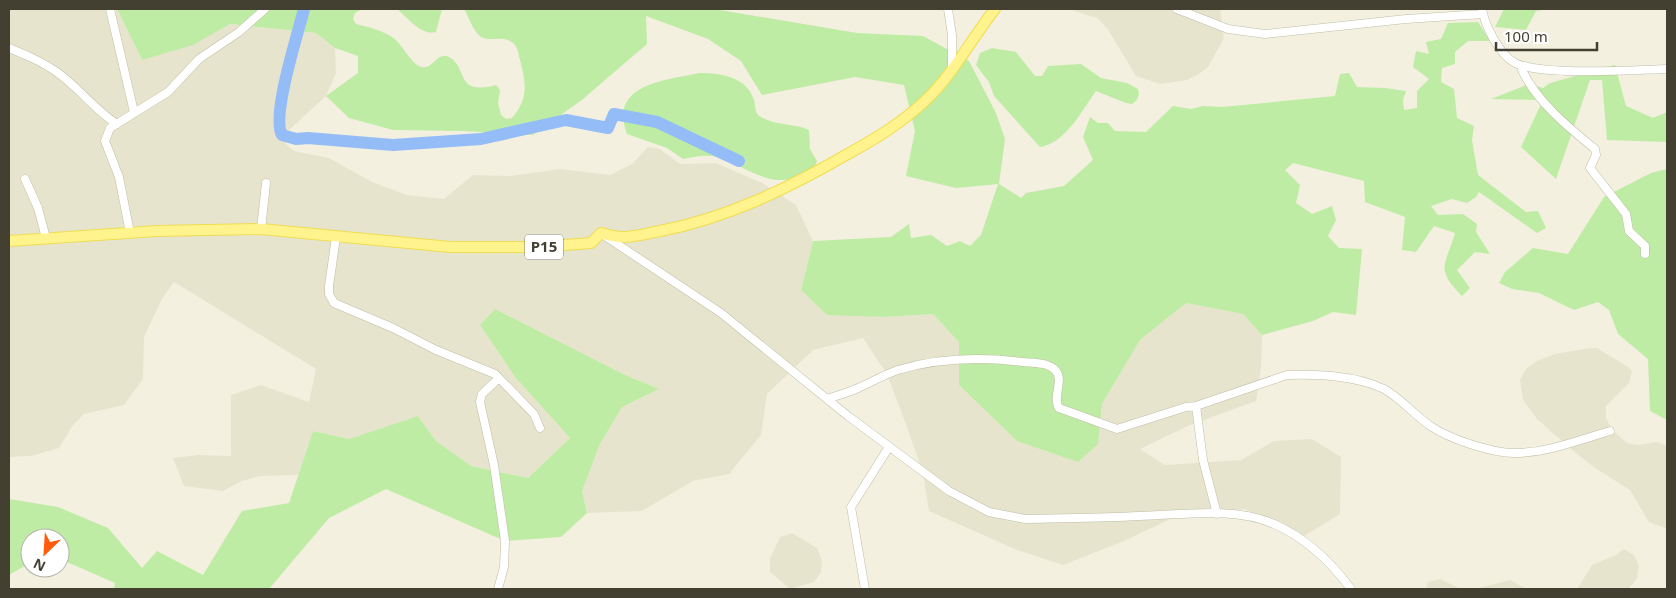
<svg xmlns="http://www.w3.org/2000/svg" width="1676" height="598" font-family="'Noto Sans',sans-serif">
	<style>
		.residential { fill: #e7e4ce }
		.green { fill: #beeca4 }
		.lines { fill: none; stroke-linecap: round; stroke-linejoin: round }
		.river { stroke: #94bdf7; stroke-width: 12 }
		.minor-casing { stroke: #c1bda5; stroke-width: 9 }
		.major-casing { stroke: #f0dd51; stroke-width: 12 }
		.minor { stroke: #fff; stroke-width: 8 }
		.major { stroke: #fff38d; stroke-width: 10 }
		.labels { text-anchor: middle; stroke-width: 4; stroke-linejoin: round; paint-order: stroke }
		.shield { fill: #fff; stroke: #7c796f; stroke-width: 1 }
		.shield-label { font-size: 15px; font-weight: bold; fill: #444031 }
	</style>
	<rect width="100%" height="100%" fill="#f3f0e0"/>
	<path class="residential" d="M9,9H117L142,60L230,24L316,33L335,48L336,73L326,96L288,131L285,143L294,151L329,158L372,182L407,195L444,199L473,175L510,176L560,169L610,175L632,164L648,147L660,149L680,164L716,163L762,183L796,205L813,241L801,290L827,314L884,317L933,314L960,342L959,385L1017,441L1098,444L1102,404L1140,340L1186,303L1243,314L1262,335L1261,368L1256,401L1188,426L1140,449L1165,465L1241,460L1274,441L1312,439L1341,457L1340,514L1301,538L1245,509L1179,515L1124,541L1063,565L1017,550L929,511L923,473L907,427L887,374L863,338L813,350L767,394L761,435L729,474L693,481L642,511L587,513L582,491L600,444L622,407L659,389L625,375L495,309L480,325L515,377L570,438L528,478L471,466L436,441L418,416L349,439L313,431L298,475L261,476L242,481L223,491L184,486L173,458L198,455L231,456V395L261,385L309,402L316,369L174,282L162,299L144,337L143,379L124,405L84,414L73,425L59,448L31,456L9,457Z
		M1068,9H1220L1224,38L1208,67L1199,74L1187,80L1160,84L1136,76L1107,28L1097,18Z
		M1590,348H1597L1628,367L1632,371L1629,383L1606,406V418L1612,430L1627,443L1638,445L1657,442L1667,446V529L1649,522L1630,490L1595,468L1571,449L1537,419L1523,400L1520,380L1526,369L1537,361L1555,354Z
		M792,533L817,548L822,560L821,572L814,582L790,589L770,572V559L780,537Z
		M1624,549L1634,555L1639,566L1637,578L1629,589H1577L1592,565L1616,555Z
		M1440,579L1461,589H1464H1426L1428,582Z
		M1510,580L1527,589H1475Z"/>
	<path class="green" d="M117,9H362L355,13L353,19L356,24C368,27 381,30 392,37C403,44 410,64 422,67C433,70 437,51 449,57C469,68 454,96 496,85L500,90L498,103L501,115L506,119L512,118C529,98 526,83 520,60C518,52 518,45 510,41C502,36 491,41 483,38C474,34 469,17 464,9H714L857,33L923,36L969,61L996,113L1005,139L999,184L1021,198L1026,193L1064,186L1093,160L1083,137L1090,117L1098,123H1108L1115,131L1146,132L1173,106L1191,109L1203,106L1222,107L1335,96L1340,74L1349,73L1357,87L1385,88L1406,91L1403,100L1404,110L1417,108V91L1429,79L1413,67L1416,51L1429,54L1426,42L1441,39L1448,23L1478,22L1490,41H1468L1455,52V64L1442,68L1441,82L1454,89L1457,118L1474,126L1472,140L1478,175L1526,212L1538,211L1546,228L1537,233L1479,192L1476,197L1467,203L1452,199L1431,206L1438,215L1463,214L1477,224L1476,232L1490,254L1475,252L1457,270L1470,288L1462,296C1434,268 1446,265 1455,233L1434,226L1416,252L1402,250L1405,217L1365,202L1364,181L1293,163L1285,170L1300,185L1296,203L1312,214L1332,206L1336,220L1328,236L1339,248L1362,249L1356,315L1333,312L1313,321L1262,335L1243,314L1186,303L1140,340L1102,404L1098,444L1078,462L1017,441L959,385V342L933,314L884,317L827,315L801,290L813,241L891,237L909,224L911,238L931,235L947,246L960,241L970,246L981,235L998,184L956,188L906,176L915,131L904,85L855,77L762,95L741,61L708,39L646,16L647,44L583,99L533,135L463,131L393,130L349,118L326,96L358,73V56L335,48L316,33L230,24L193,45L142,60Z
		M397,9H442L436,32C421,36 408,18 397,9Z
		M1504,9H1547L1536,11L1526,30L1495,27Z
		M992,48L1016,52L1035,76H1042L1048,66L1081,64L1101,78L1127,83L1138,89C1140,96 1138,100 1132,104L1126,103L1096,91C1082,110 1066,143 1040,147L994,96L989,82L976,65L980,53Z
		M1615,65L1626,106L1653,118L1667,112V142L1607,140L1602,80H1590L1556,179L1521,147L1543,100L1491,99L1529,84L1543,88L1550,83Z
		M700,73C721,73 747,77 754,100C756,107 754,113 761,117C775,126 794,123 809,130L810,149L817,161L814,169C784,187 769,181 739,166C732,163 725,158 717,157C706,154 694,157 683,159L667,148L627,134C608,84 666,80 700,73Z
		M1667,169V420L1650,411L1648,359L1618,334L1609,310L1598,302L1574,310L1539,293L1512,289L1499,283L1505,272L1533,248L1568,254L1604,197L1651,173Z
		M495,309L625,375L659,389L622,407L600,444L582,491L587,513L561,537L505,541L386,489L329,518L269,589H114L115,583L60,559V538H30V563L9,575V499L58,507L108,528L142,568L157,551L203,575L242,511L289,503L313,431L349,439L418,416L436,441L471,466L528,478L570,438L515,377L480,325Z"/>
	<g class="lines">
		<path class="river" d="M304,9C298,34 271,116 282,135L296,139L308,138L393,145L481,139L566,120L608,128L614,114L657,122L739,161"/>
		<defs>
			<path id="minor" d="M110,9L134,112
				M948,9L952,35V69
				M1177,9L1228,29L1265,34L1406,19L1483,14
				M1482,9C1485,26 1499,54 1515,63C1542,76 1634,70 1667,69
				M9,48C26,55 43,62 58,73C79,88 95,110 117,124
				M1525,66L1522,70C1537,102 1568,127 1595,149L1596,155L1590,168L1626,214L1629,231L1645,246V254
				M25,179L38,208L46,238
				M261,229L266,183
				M130,233L119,177L105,141L110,128L168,92L199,59L239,32L265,9
				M605,236L721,313L848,416L949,491L989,512L1025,519C1063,518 1101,518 1139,516C1181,515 1234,506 1274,524C1306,538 1331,562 1351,589
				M336,237L329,286V294L334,303L393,328L436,350L495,374L534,414L540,428
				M827,399C836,396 846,393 856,389C870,383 883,375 898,370C938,358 982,357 1023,362C1033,363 1049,362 1056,371C1064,381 1052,397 1059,408L1117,429L1186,407L1196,406L1287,375C1318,374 1355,375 1384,389C1402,399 1415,416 1432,427C1450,439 1492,453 1514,453C1547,453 1579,440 1610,431
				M1196,406L1203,460L1217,514
				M498,589L504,567L505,541L494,465L480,402L482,394L499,378
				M865,589L851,507L889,447"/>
			<path id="major" d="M9,241L157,231L261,229L450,247H537L591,243L601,233C624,241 638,235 660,231C727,218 787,189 846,155C875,139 902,123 927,99C953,74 972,38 995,9"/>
		</defs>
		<use href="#minor" class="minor-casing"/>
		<use href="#major" class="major-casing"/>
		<use href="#minor" class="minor"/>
		<use href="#major" class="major"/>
	</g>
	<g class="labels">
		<rect class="shield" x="525" y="234.5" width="38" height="25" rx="4"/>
		<g class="shield-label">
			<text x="544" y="252">P15</text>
		</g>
	</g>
	<rect width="1676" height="598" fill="none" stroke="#444031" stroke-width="20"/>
	<g transform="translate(45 553) rotate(205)"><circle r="24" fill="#ffffff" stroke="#b4b3ad"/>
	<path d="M0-4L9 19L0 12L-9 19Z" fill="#ff5c0b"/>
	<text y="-8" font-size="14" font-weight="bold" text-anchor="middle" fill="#444031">N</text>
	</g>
	<path d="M1496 42v8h101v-8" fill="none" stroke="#444031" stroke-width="2.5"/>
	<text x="1504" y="42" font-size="15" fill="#444031" stroke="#ffffff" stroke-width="4" paint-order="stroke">100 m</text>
</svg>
